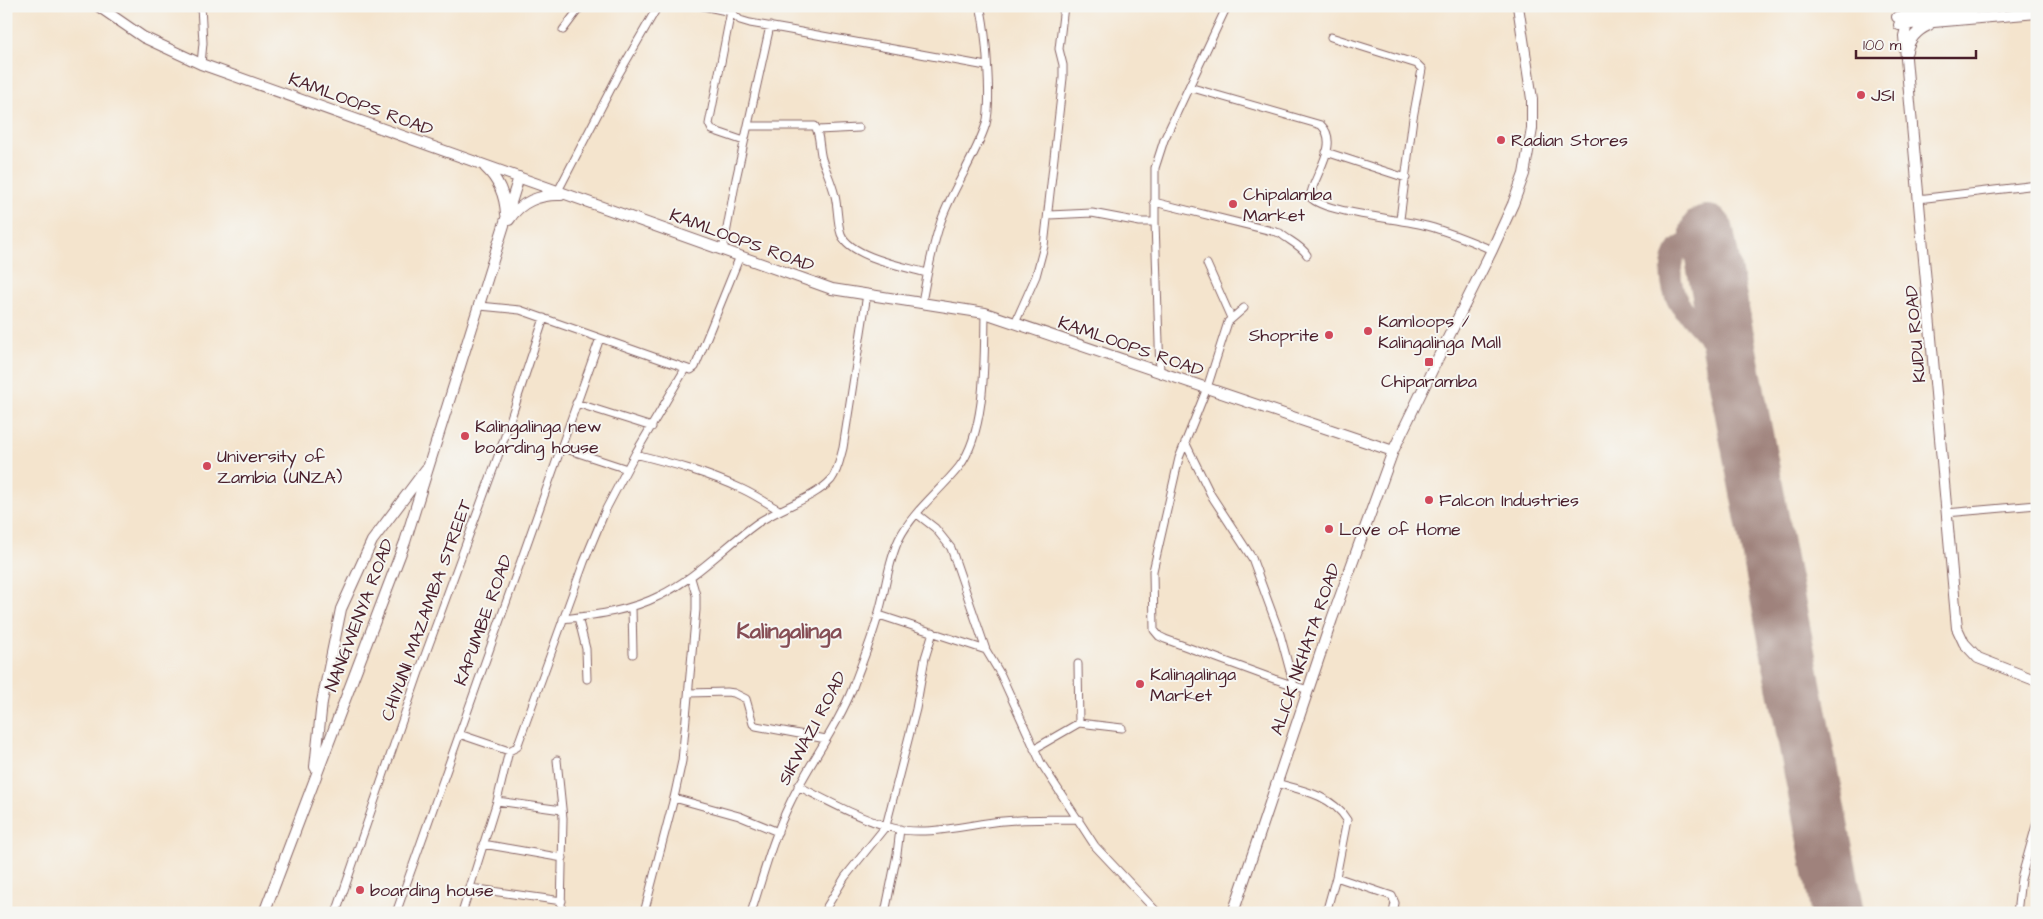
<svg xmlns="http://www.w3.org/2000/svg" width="2043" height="919" font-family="'Architects Daughter',sans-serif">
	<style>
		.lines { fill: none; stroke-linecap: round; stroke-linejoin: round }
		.taxiway { stroke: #9f827c; stroke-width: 21 }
		.runway { stroke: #9f827c; stroke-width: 54 }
		.street-casing { stroke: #866464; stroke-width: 9 }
		.secondary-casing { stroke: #866464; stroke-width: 12 }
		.street { stroke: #fff; stroke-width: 7 }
		.secondary { stroke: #fff; stroke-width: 10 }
		.poi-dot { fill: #d1495b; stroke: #f6f6f2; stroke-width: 2 }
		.labels { text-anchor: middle; stroke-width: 4; stroke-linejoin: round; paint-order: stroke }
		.poi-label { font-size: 18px; fill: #4a1f2b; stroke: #f6f6f2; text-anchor: start }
		.street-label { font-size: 18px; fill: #4a1f2b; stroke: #f6f6f2 }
		.district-label { font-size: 22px; font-weight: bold; fill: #864e55; stroke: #f6f6f2 }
	</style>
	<rect width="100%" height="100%" fill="#f6f6f2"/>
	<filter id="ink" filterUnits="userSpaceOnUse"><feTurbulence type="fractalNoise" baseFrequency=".02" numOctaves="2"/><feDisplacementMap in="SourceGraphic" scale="10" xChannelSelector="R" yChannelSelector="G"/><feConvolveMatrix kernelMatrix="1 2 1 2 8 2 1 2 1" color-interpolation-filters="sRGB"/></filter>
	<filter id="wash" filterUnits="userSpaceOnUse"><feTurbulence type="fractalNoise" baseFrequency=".0096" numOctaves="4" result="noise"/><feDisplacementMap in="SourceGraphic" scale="20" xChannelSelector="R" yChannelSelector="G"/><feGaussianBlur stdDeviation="1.12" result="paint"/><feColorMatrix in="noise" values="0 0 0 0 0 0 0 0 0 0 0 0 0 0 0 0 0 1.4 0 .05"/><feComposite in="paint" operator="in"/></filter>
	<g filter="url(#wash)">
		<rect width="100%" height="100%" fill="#f4e4cd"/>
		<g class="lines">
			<path class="taxiway" d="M1709,248C1669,227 1663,279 1680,305L1732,364"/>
			<path class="runway" d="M1707,232L1838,913"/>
		</g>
	</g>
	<g filter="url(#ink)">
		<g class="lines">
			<defs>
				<path id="street" d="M703,6L731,12L740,20L750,23L790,30L986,66
					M732,6L709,124L712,130L744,141
					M563,30L581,6
					M1331,37L1417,64L1422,69L1413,118L1400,219
					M201,64L203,43L201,6
					M1189,87L1321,125C1340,143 1316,172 1311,193V198C1326,213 1402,219 1427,226C1449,232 1471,241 1492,250
					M748,126H815C820,134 819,149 822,159C826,171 832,183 835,196C838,208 837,222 841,234C850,257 906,267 927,273
					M818,130L859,128
					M1326,152L1406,178
					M558,191L617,77L658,6
					M1918,199L2037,185
					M1154,202L1280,233C1289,241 1301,245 1307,255
					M1049,215L1092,213L1140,222H1155
					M723,250L736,179L770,26
					M1207,264L1231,318
					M922,302C927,275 932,247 941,221C953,187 975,158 986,124C992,103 986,28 980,6
					M480,306L520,310L691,370L695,367L740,256
					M1244,308L1228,322L1207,388L1179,458L1153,571L1154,630L1159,636L1165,639L1274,679L1308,690
					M1015,323L1036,276L1044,246L1063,78V65L1059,49L1064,6
					M1160,373L1155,222V168L1164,140L1227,6
					M576,403L652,427
					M1185,442L1211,495L1252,558L1280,634L1294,686
					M560,447L627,469
					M635,454C671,463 708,473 742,489C755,495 767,503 779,510
					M1946,513L2037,505
					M917,514L935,528L951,548L986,650L1001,675L1041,763L1095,846L1158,913
					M632,607L633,654
					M879,615L986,650
					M578,617L586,649L587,679
					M563,619C595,615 630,611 659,596C696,578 723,548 756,524C777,509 815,498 831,480C838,471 840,459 843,448L867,294
					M1078,664L1079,723
					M689,693L727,692L734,693L746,699L753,724L756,726L826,739
					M459,734L509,751L517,747L584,562L606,509L635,454L685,369
					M1034,749L1079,723L1122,728
					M557,760L563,818L561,913
					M1276,783C1302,790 1332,795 1347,820L1336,877L1326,913
					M798,786C828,801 860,819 893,828C926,837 969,824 1003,821C1028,819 1053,819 1079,819
					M674,798L739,816L778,832
					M497,801L562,810
					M483,844L563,858
					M1336,877L1392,896L1395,903L1393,913
					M471,888L562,901
					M336,913L420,669L501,448L544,318
					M396,913L600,338
					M462,913L497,801L509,751
					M644,913L674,798L682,761L696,610V595L691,578
					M751,913C763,876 773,837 790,803C809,763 837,728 853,687C862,662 873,637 879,612C886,588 888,562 899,539C913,511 940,491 959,467C987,430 984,357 985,313
					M823,913L845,877L886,826L916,709L925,658L933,632
					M885,913L897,854L900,829
					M2017,913L2021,879L2037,822"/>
				<path id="secondary" d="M98,6L143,37L201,64L832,289L985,313L1393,451
					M1905,6L1907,24L1904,36L1957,628L1964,643L1978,658L2037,681
					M1897,17L1995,6
					M1899,25L2037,13
					M1907,51C1909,39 1918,30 1929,25
					M485,167C499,180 505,195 506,214
					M509,220C520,202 540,194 561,195
					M315,767L322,702L341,609L372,541L426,469
					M264,913L405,542L519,177
					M1233,913L1332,619L1393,451L1438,358L1492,250L1513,204L1524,174L1532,129V99L1518,6"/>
			</defs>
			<use href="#street" class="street-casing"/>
			<use href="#secondary" class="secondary-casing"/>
			<use href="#street" class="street"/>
			<use href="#secondary" class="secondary"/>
		</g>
	</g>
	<g class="poi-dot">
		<circle cx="1861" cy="95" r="5"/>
		<circle cx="1501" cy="140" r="5"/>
		<circle cx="1233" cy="204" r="5"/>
		<circle cx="1368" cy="331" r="5"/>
		<circle cx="1329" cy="335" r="5"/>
		<rect x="1424" y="357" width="10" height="10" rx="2.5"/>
		<circle cx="465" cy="436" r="5"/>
		<circle cx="207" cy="466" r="5"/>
		<circle cx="1429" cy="500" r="5"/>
		<circle cx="1329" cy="529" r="5"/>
		<circle cx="1140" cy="684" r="5"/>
		<circle cx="360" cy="890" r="5"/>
	</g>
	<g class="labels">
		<g class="poi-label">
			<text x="1871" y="101">JSI</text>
			<text x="1511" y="146">Radian Stores</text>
			<text x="1243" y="200">Chipalamba<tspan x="1243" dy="21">Market</tspan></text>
			<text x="1378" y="327">Kamloops /<tspan x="1378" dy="21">Kalingalinga Mall</tspan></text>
			<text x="1319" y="341" text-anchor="end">Shoprite</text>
			<text x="1429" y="387" text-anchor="middle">Chiparamba</text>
			<text x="475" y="432">Kalingalinga new<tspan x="475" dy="21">boarding house</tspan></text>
			<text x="217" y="462">University of<tspan x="217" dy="21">Zambia (UNZA)</tspan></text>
			<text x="1439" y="506">Falcon Industries</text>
			<text x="1339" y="535">Love of Home</text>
			<text x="1150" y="680">Kalingalinga<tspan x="1150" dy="21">Market</tspan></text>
			<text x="370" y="896">boarding house</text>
		</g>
		<g class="street-label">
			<text transform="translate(361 104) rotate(20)" y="6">KAMLOOPS ROAD</text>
			<text transform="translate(742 240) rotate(20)" y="6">KAMLOOPS ROAD</text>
			<text transform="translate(1915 334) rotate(-95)" y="6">KUDU ROAD</text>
			<text transform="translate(1131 346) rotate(19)" y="6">KAMLOOPS ROAD</text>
			<text transform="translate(426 610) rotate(-70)" y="6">CHIYUNI MAZAMBA STREET</text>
			<text transform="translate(359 615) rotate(-69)" y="6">NANGWENYA ROAD</text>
			<text transform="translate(483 620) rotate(-70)" y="6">KAPUMBE ROAD</text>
			<text transform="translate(1305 649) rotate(-71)" y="6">ALICK NKHATA ROAD</text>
			<text transform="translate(812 728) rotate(-62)" y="6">SIKWAZI ROAD</text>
		</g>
		<g class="district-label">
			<text x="789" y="638">Kalingalinga</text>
		</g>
	</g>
	<rect width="2043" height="919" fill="none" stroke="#f6f6f2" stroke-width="25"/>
	<path d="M1856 50v8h120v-8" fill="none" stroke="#4a1f2b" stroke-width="2.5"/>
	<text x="1863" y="50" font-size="15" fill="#4a1f2b" stroke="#f6f6f2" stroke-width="4" paint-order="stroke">100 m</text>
</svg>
